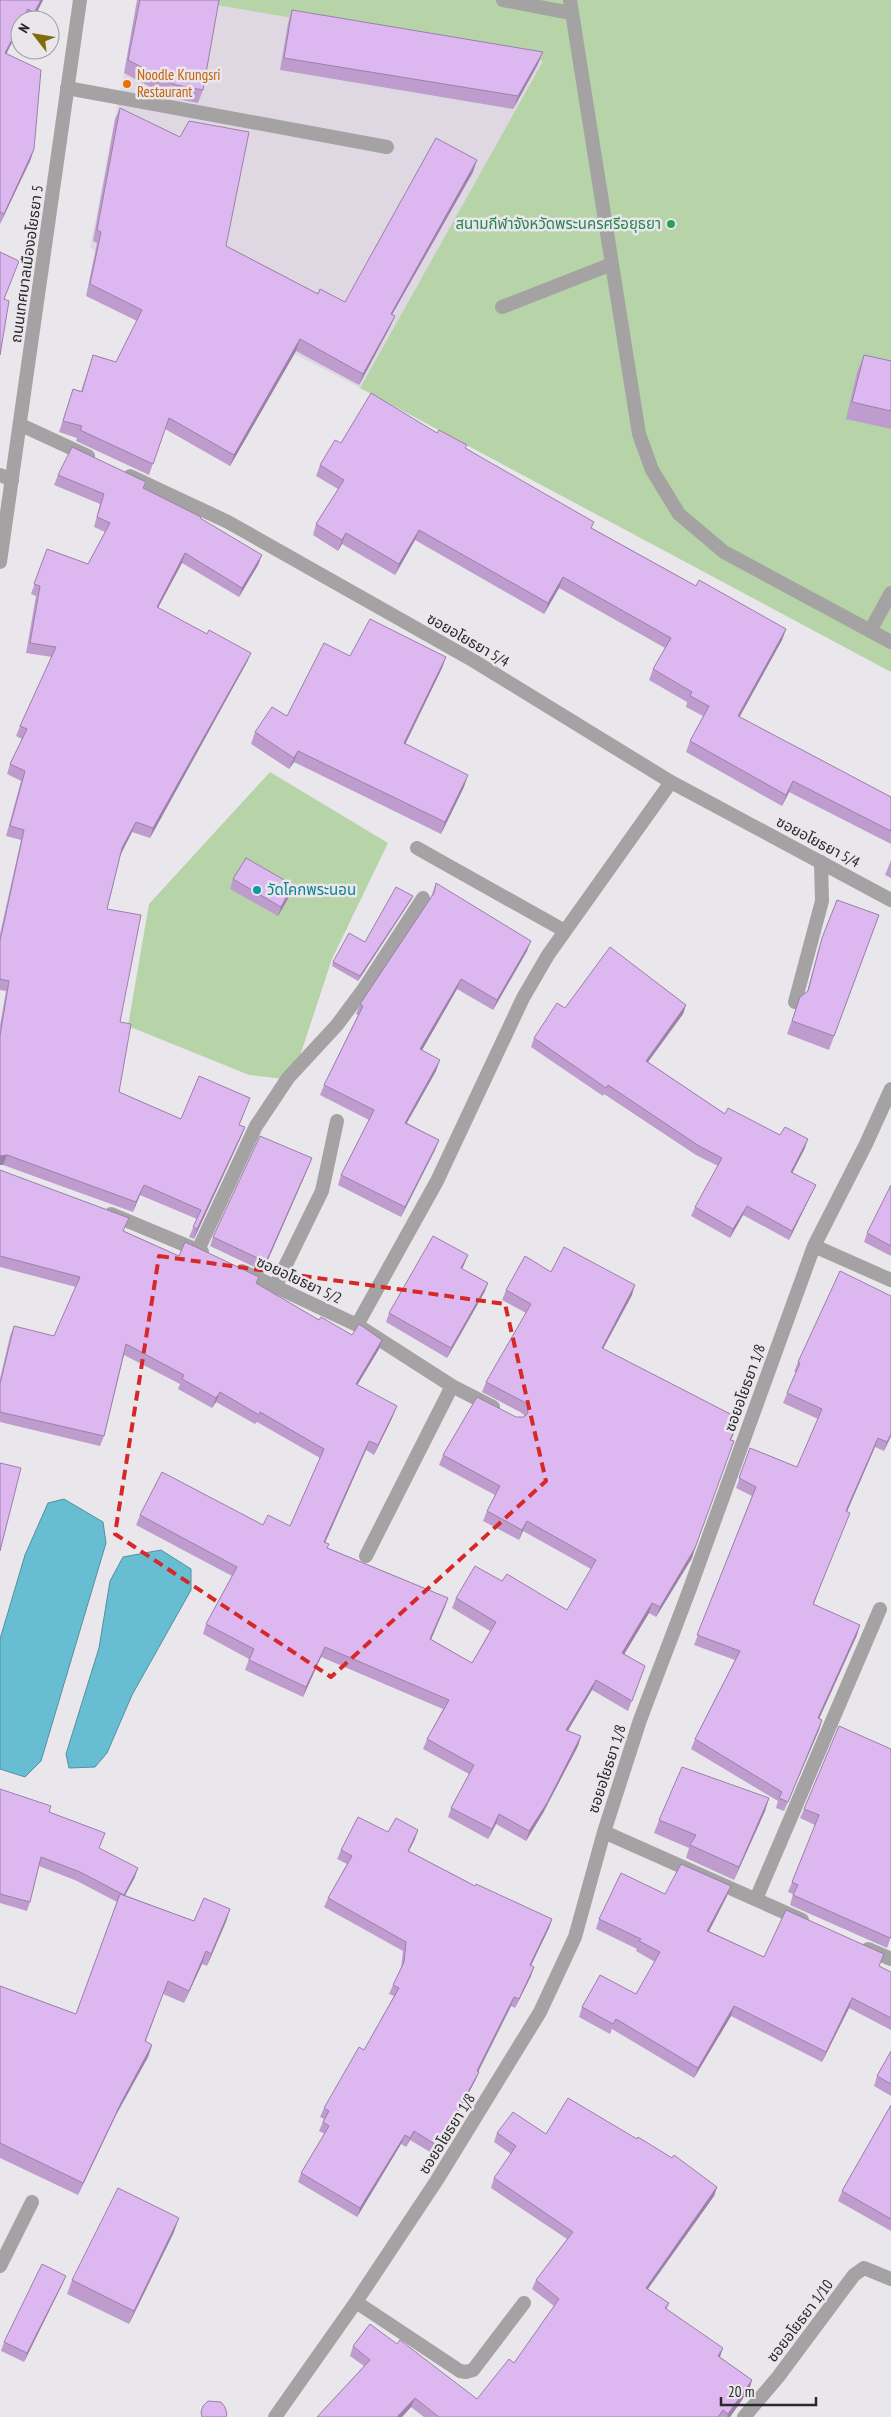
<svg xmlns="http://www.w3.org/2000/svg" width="891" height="2417" font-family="'PT Sans Narrow','Noto Sans Thai',sans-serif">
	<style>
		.built { fill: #dfd8e3 }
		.green { fill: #b6d4a8 }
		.water { fill: #67bdd1; stroke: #54909f }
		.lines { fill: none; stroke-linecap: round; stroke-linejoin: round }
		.service { stroke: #a4a2a2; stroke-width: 14 }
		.minor { stroke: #a4a2a2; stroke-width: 14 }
		.tertiary { stroke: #a4a2a2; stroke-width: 14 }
		.wall { fill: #be9dce }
		.shaded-wall { fill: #9b80a8 }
		.building { fill: #ddb7f0; stroke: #9b80a8 }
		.marked { fill: none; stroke: #d62828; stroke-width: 4; stroke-dasharray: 10 6; stroke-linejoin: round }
		.food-dot { fill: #e8710a; stroke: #eae7ec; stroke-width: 2 }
		.leisure-dot { fill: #2e9e5b; stroke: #eae7ec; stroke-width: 2 }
		.culture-dot { fill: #0f9aa8; stroke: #eae7ec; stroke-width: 2 }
		.labels { text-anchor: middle; stroke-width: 5; stroke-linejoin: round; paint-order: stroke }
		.food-label { font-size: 15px; fill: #c56008; stroke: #eae7ec; text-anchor: start }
		.leisure-label { font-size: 15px; fill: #27864d; stroke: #eae7ec; text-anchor: end }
		.street-label { font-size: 15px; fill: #29282a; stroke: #eae7ec }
		.culture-label { font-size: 15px; fill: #0d838f; stroke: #eae7ec; text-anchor: start }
	</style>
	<rect width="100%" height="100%" fill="#eae7ec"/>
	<path class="built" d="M138,0H187L543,61L360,388L90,248Z"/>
	<path class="green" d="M187,0H891V672L360,388L543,61Z
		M270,772L388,843L332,959L292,1080L249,1075L128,1026L149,904Z"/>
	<path class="water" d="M64,1499L103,1522L106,1543L41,1761L25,1777L0,1769V1639L25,1555L48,1503Z
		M161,1550L191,1569V1590L132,1695L107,1753L95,1767L69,1768L66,1754L99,1648L110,1581L123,1557Z"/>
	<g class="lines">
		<path class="service" d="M503,0L571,13
			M570,0L639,434L652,470L679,514L724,552L891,642
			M67,88L387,147
			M502,307L612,264
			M870,631L891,593
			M795,1002L822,901L821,862
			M198,1250L256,1126L288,1078L337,1025L363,990L423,898
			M275,1287L322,1191L337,1121
			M0,2266L32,2202
			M356,2302L460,2371L466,2372L473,2370L524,2303"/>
		<path class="minor" d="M21,425L88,456
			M0,475L12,480
			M130,476L228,522L474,661L671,782L891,900
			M417,848L565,931
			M111,1214L202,1252
			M814,1246L891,1280
			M242,1271L357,1325L452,1386L493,1407
			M357,1325L437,1181L523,998L548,955L671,782
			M366,1556L452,1386
			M604,1832L802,1920
			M756,1899L880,1609
			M868,1949L891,1959
			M275,2417L356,2302L437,2180L540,2012L575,1937L604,1832L640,1720L689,1591L814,1246L866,1144L891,1089
			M744,2417L778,2377L854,2275L864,2268L891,2279"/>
		<path class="tertiary" d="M0,562L80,0"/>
	</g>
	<path class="wall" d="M0,0H43L33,20H20L7,53L34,149L30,161L0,224Z
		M137,0H219L203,90L198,103L171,98L124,73Z
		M292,10L538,64L513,109L280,70L288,23Z
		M120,108L226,246L318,294L345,302L473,172L392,315L395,316L390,327L359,385L296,351L230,466L165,429L149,475L76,441L77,438L59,432L73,389L81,391L93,355L116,362L137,321L86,296L97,243L93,241L115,119Z
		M864,355L891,361V429L846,419L857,372Z
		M437,433L466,448L592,528L696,586L786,629L782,640L739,717L891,797V844L789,792L782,806L686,752L690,741L703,716L686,707L687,702L649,680L653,669L665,648L559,588L544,614L415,540L395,575L342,544L338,551L313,535L316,524L338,489L316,476L320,465L341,443Z
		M58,475L146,482L144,488L201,519L262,555L258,565L239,597L182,563L158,608L207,634L251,653L247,662L150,838L132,832L121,853L107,909L120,1022L119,1092L181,1119L246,1108L239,1125L245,1127L241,1137L194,1239L189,1237L197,1219L140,1195L133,1212L3,1165H0V1025L6,991L0,990V934L21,840L6,836L21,781L7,774L10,764L22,739L16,736L20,726L52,657L26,653L36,596L31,594L47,549L88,564L105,532L94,527L100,504L54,485Z
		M350,656L446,657L442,668L405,744L464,787L441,834L294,762L289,769L251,744L255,732L287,716Z
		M891,860V878L885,875Z
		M233,879L290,895L278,916L230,889Z
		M436,883L527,951L493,1010L457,989L422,1050L436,1071L407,1123L439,1140L435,1150L401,1217L338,1185L341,1175L369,1120L320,1095L324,1085L358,1015L356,1014L360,1004L431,897Z
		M413,896L411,900L358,981L332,966L333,962L365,942Z
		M837,900L879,915L829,1050L787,1034L800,997L807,992L818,951Z
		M686,1005L683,1014L648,1062L725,1114L780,1135L805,1148L792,1173L816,1185L812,1193L789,1240L743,1215L730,1238L691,1216L695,1207L718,1166L696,1155L604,1094L603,1096L531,1047L534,1038L565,1008Z
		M309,1166L263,1271L210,1246L213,1237Z
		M0,1170L124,1231L179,1256L259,1277L256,1284L319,1320L352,1335L382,1340L379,1349L357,1385L393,1416L374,1455L366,1450L325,1542L328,1548L448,1598L431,1639L472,1663L490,1631L452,1608L456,1598L502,1581L567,1610L591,1569L523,1531L519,1540L483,1521L487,1511L495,1495L439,1465L443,1455L516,1417H524V1415L520,1412L482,1392L486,1382L526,1313L502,1300L506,1290L551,1272L632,1295L603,1349L740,1419L731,1440L692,1558L656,1617L649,1613L624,1654L645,1666L628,1711L592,1690L568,1731L581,1736L578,1746L543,1813L526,1841L496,1824L488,1839L448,1817L451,1808L469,1774L423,1749L427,1739L443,1709L321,1657L303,1697L245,1670L249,1659L203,1634L206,1624L232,1576L136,1525L140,1515L263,1525L290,1526L320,1458L257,1422L255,1424L216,1402L212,1408L178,1389L180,1384L124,1355L104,1436L100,1446L0,1422V1379L10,1336L14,1326L54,1336L76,1287L0,1267Z
		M891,1185V1256L864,1242L867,1233Z
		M464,1265L462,1269L488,1283L484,1293L447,1358L386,1322L389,1313Z
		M891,1296V1436L884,1451L875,1447L847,1511L814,1604L857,1635L819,1718L822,1720L819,1730L784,1811L776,1808L778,1801L691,1749L695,1739L735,1660L694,1645L752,1496L736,1488L750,1448L797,1467L818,1419L783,1403L796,1372H794L798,1362Z
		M891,1749V1937L887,1948L790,1905L793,1894L788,1892L815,1825L800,1818L804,1809Z
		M0,1789L49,1812L99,1849L135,1877L125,1895L194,1921L230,1909L207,1966L202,1964L184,2003L163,1994L146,2041L152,2045L148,2057L116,2115L78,2195L0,2158V1986L76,2014L117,1902L77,1881L39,1866L30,1902L27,1911L0,1903Z
		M769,1798L765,1811L734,1880L686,1858L689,1848L654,1833L659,1820Z
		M388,1832L415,1839L409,1851L475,1886L552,1919L549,1928L531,1965V1976L515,2008L511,2006L478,2072H479L475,2081L435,2155L410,2140L406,2147L401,2144L357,2217L298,2182L301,2173L325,2134L319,2131L324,2119L320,2117L324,2108L364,2050L394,1996L389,1994L393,1985L401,1968L403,1951L324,1907L328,1898L347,1864L337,1859L341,1850Z
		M665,1894L727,1896L709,1931L764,1957L879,1966L891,1972V2030L849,2008L822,2062L731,2016L694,2078L612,2029L610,2034L579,2017L582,2007L636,1994L655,1962L636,1951L637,1949L596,1929L599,1919Z
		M891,2051V2096L874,2086L877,2076Z
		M891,2105V2231L838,2201L842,2191Z
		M497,2133L546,2134L637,2139L717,2187L714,2196L648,2289L669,2303L667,2309L720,2357L752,2380L749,2390L730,2417H424L411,2407L402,2417H317L364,2366L350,2356L353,2346L397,2344L477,2399L514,2363L554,2306L532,2289L536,2280L567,2239L491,2188L494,2178L511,2154L494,2142Z
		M174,2232L129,2324L67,2294L72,2280Z
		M62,2285L24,2362L1,2351L4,2342Z"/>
	<path class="shaded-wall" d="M41,0H43L33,20H32L34,13Z
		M20,24V27L1,64L5,53Z
		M543,52L538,64L513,109L518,96Z
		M34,149L30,161L0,224L4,214Z
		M477,160L473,172L386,325L391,314Z
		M395,316L390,327L359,385L363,374Z
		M300,339L296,351L230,466L234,455Z
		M419,530L415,540L395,575L399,564Z
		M346,533L342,544L338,551L342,540Z
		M185,553L182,563L153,617L157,607Z
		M262,555L258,565L239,597L242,588Z
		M563,577L559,588L544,614L548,603Z
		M786,629L782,640L734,727L738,716Z
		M251,653L247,662L150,838L153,828Z
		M446,657L442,668L400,755L404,743Z
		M298,751L294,762L289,769L294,758Z
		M468,775L464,787L441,834L445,822Z
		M793,781L789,792L782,806L786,795Z
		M136,822L132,832L119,858L122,848Z
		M293,885L290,895L278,916L281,907Z
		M413,896L411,900L358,981L360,976Z
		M531,941L527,951L493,1010L497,1000Z
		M461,979L457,989L417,1059L420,1049Z
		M686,1005L683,1014L642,1070L646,1061Z
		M440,1060L436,1071L401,1133L405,1123Z
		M245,1127L241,1137L194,1239L197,1229Z
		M808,1139L805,1148L788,1181L791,1172Z
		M439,1140L435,1150L401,1217L405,1207Z
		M7,1155L3,1165H0V1156Z
		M312,1158L309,1166L263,1271L266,1262Z
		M144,1185L140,1195L133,1212L136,1202Z
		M816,1185L812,1193L789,1240L792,1231Z
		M747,1206L743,1215L730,1238L733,1229Z
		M468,1255L464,1265L457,1277L461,1268Z
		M488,1283L484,1293L447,1358L451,1348Z
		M635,1285L632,1295L598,1358L602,1348Z
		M382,1340L379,1349L352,1394L356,1384Z
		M220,1392L216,1402L212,1408L216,1398Z
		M397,1406L393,1416L374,1455L378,1445Z
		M740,1419L736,1429L726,1450L730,1440Z
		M891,1434V1436L884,1451L887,1442Z
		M878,1438L875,1447L843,1521L846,1511Z
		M369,1441L366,1450L321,1552L324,1542Z
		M527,1521L523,1531L519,1540L522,1530Z
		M695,1548L692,1558L656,1617L660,1607Z
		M448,1598L445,1607L427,1649L430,1639Z
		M652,1603L649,1613L619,1663L622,1653Z
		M860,1625L857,1635L815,1728L818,1718Z
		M325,1647L321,1657L303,1697L306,1687Z
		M596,1680L592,1690L562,1740L566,1730Z
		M822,1720L819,1730L784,1811L788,1802Z
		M581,1736L578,1746L543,1813L526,1841L529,1831Z
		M769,1798L765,1811L734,1880L739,1867Z
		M499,1814L496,1824L488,1839L492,1829Z
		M418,1830L415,1839L404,1860L408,1851Z
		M138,1868L135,1877L121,1903L124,1895Z
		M731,1886L727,1896L704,1941L707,1931Z
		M230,1909L226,1922L207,1966L211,1954Z
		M552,1919L549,1928L527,1974L530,1965Z
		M206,1951L202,1964L184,2003L189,1991Z
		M534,1967L531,1976L515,2008L519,1999Z
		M514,1997L511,2006L474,2080L477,2071Z
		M852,1998L849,2008L822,2062L826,2052Z
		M734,2006L731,2016L694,2078L698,2068Z
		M152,2045L148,2057L116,2115L78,2195L83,2183L121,2103Z
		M479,2072L475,2081L435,2155L438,2146Z
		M414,2131L410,2140L406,2147L410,2138Z
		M405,2135L401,2144L357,2217L360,2208Z
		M717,2187L714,2196L642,2297L646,2288Z
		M179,2218L174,2232L129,2324L134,2311Z
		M66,2276L62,2285L24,2362L27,2353Z
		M723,2348L720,2357L715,2365L718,2356Z
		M752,2380L749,2390L730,2417H727L728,2414Z
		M415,2398L411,2407L402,2417H397Z"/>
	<path class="building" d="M0,0H41L34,13L28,9L22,20H20V24L5,53L41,70L34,149L4,214L0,212Z
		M140,0H219L203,90L176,85L128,60Z
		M292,10L543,52L518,96L284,58Z
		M120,108L180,137L189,121L249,132L226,246L318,294L320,289L345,302L436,138L477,160L391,314L395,316L363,374L300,339L234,455L169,418L153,464L80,430L82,426L63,421L73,389L82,392L93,355L116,362L142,310L90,284L101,232L97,230Z
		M0,252L19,261L4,299L9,301L0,355Z
		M864,355L891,361V411L852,402Z
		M371,393L437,433L439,430L467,445L465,448L594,522L591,528L696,586L699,580L786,629L738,716L891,797V831L793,781L786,795L690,741L709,706L690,696L692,692L653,669L671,638L563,577L548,603L419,530L399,564L346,533L342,540L316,524L344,480L320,465L335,440L341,443Z
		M72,447L146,482L143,488L201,517L200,518L262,555L242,588L185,553L157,607L207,634L209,630L251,653L153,828L136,822L122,848L107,909L141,915L120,1022L131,1024L119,1092L181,1119L199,1076L250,1098L239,1125L245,1127L197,1229L193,1227L201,1210L144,1185L136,1202L7,1155L0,1156V1036L9,981L0,979V941L24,830L10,826L25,771L10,764L27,729L20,726L56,647L30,643L40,586L34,584L47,549L88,564L110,523L97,517L104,494L58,475Z
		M370,619L446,657L404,743L468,775L445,822L298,751L294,758L255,732L272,707L287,716L324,643L350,656Z
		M246,858L293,885L281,907L233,879Z
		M436,883L531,941L497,1000L461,979L420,1049L440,1060L405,1123L439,1140L405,1207L341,1175L374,1110L324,1085L363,1006L360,1004L434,893Z
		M396,887L413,896L360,976L333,962L349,933L365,942Z
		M837,900L879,915L834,1036L792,1021L800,997L808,991L822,938Z
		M610,947L686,1005L646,1061L725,1114L728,1108L780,1135L785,1127L808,1139L791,1172L816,1185L792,1231L747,1206L733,1229L695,1207L722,1158L699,1146L608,1085L606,1088L534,1038L557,1003L565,1008Z
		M260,1136L312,1158L266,1262L213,1237Z
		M0,1170L129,1218L123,1231L179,1256L185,1242L198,1248L259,1277L256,1283L319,1320L321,1317L352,1335L359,1324L382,1340L356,1384L397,1406L378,1445L369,1441L324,1542L329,1544L327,1548L448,1598L430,1639L472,1663L496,1622L456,1598L475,1566L502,1581L507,1574L567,1610L596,1560L527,1521L522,1530L487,1511L500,1486L443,1455L477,1397L516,1417H524L528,1413L527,1405L524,1402L486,1382L531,1304L506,1290L525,1256L551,1272L564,1247L635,1285L602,1348L740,1419L730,1440L734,1441L695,1548L660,1607L652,1603L622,1653L645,1666L632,1701L596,1680L566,1730L581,1736L547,1803L529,1831L499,1814L492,1829L451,1808L474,1765L427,1739L449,1700L325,1647L306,1687L249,1660L254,1649L206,1624L237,1567L140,1515L162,1472L263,1525L268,1515L290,1526L324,1449L260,1412L259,1415L220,1392L216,1398L182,1379L184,1375L126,1344L104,1436L0,1412V1384L14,1326L54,1336L80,1277L0,1256Z
		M891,1185V1246L867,1233Z
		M433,1236L468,1255L461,1268L488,1283L451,1348L389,1313Z
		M840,1271L891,1296V1434L887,1442L878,1438L846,1511L850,1513L813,1604L860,1625L818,1718L822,1720L788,1802L779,1798L782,1792L695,1739L740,1651L697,1635L756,1487L739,1478L750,1448L797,1467L822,1409L787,1393L800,1363L798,1362Z
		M0,1463L21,1468L0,1551Z
		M839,1726L891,1749V1936L890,1938L793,1895L798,1885L792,1882L819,1815L804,1809Z
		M682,1767L769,1798L739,1867L690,1845L696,1835L659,1820Z
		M0,1789L51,1806L49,1812L105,1833L99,1848L138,1868L124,1895L80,1872L41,1857L30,1902L0,1894Z
		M358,1817L388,1832L396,1818L418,1830L408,1851L475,1886L476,1884L552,1919L530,1965L534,1967L519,1999L514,1997L477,2071L479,2072L438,2146L414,2131L410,2138L405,2135L360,2208L301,2173L329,2126L323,2122L329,2111L324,2108L359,2047L364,2050L399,1988L393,1985L404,1962L406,1942L328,1898L352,1856L341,1850Z
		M681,1864L731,1886L707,1931L764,1957L786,1910L884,1954L879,1966L891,1972V2018L852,1998L826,2052L734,2006L698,2068L616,2019L613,2024L582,2007L600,1975L636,1994L660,1952L639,1941L641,1939L599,1919L621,1873L665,1894Z
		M120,1894L194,1921L204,1898L230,1909L211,1954L206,1951L189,1991L168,1981L145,2041L152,2045L121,2103L83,2183L0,2143V1986L76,2014Z
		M891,2051V2084L877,2076Z
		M568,2098L637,2139L638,2137L672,2158L674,2155L717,2187L646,2288L669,2303L665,2308L723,2348L718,2356L752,2380L728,2414L723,2410L718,2417H439L415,2398L397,2417H317L370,2360L353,2346L370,2324L397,2344L400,2340L477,2399L509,2359L514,2363L559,2299L536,2280L573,2232L494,2178L516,2146L497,2133L513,2112L546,2134Z
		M891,2105V2219L842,2191Z
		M118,2188L179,2218L134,2311L72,2280Z
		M42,2264L66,2276L27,2353L4,2342Z
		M208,2401L221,2402L225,2407L227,2414L226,2417H202L201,2412L203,2406Z"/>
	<path class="marked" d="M159,1256L505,1304L546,1481L331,1677L115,1534Z"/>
	<circle class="food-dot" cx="127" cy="84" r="5"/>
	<circle class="leisure-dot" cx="671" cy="224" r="5"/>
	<circle class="culture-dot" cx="257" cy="890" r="5"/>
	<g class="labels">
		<g class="food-label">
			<text x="137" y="80">Noodle Krungsri<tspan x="137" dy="17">Restaurant</tspan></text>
		</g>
		<g class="leisure-label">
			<text x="661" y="229">สนามกีฬาจังหวัดพระนครศรีอยุธยา</text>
		</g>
		<g class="street-label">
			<text transform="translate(27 264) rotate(-82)" y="5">ถนนเทศบาลเมืองอโยธยา 5</text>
			<text transform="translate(468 640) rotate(30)" y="5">ซอยอโยธยา 5/4</text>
			<text transform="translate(818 842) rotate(28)" y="5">ซอยอโยธยา 5/4</text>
			<text transform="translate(299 1280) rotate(25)" y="5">ซอยอโยธยา 5/2</text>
			<text transform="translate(745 1388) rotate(-70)" y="5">ซอยอโยธยา 1/8</text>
			<text transform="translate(607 1769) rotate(-72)" y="5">ซอยอโยธยา 1/8</text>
			<text transform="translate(447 2134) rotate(-58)" y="5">ซอยอโยธยา 1/8</text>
			<text transform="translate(800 2321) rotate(-53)" y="5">ซอยอโยธยา 1/10</text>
		</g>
		<g class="culture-label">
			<text x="267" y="895">วัดโคกพระนอน</text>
		</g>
	</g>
	<g transform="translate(35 35) rotate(301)"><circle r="24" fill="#eae7ec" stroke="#9d9b9e"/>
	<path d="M0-4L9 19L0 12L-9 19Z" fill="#806d0a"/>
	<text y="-8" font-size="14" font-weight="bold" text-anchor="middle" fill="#29282a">N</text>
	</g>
	<path d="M721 2397v8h95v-8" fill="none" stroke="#29282a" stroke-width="2.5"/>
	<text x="728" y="2397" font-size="15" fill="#29282a" stroke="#eae7ec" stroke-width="4" paint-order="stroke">20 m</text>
</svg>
